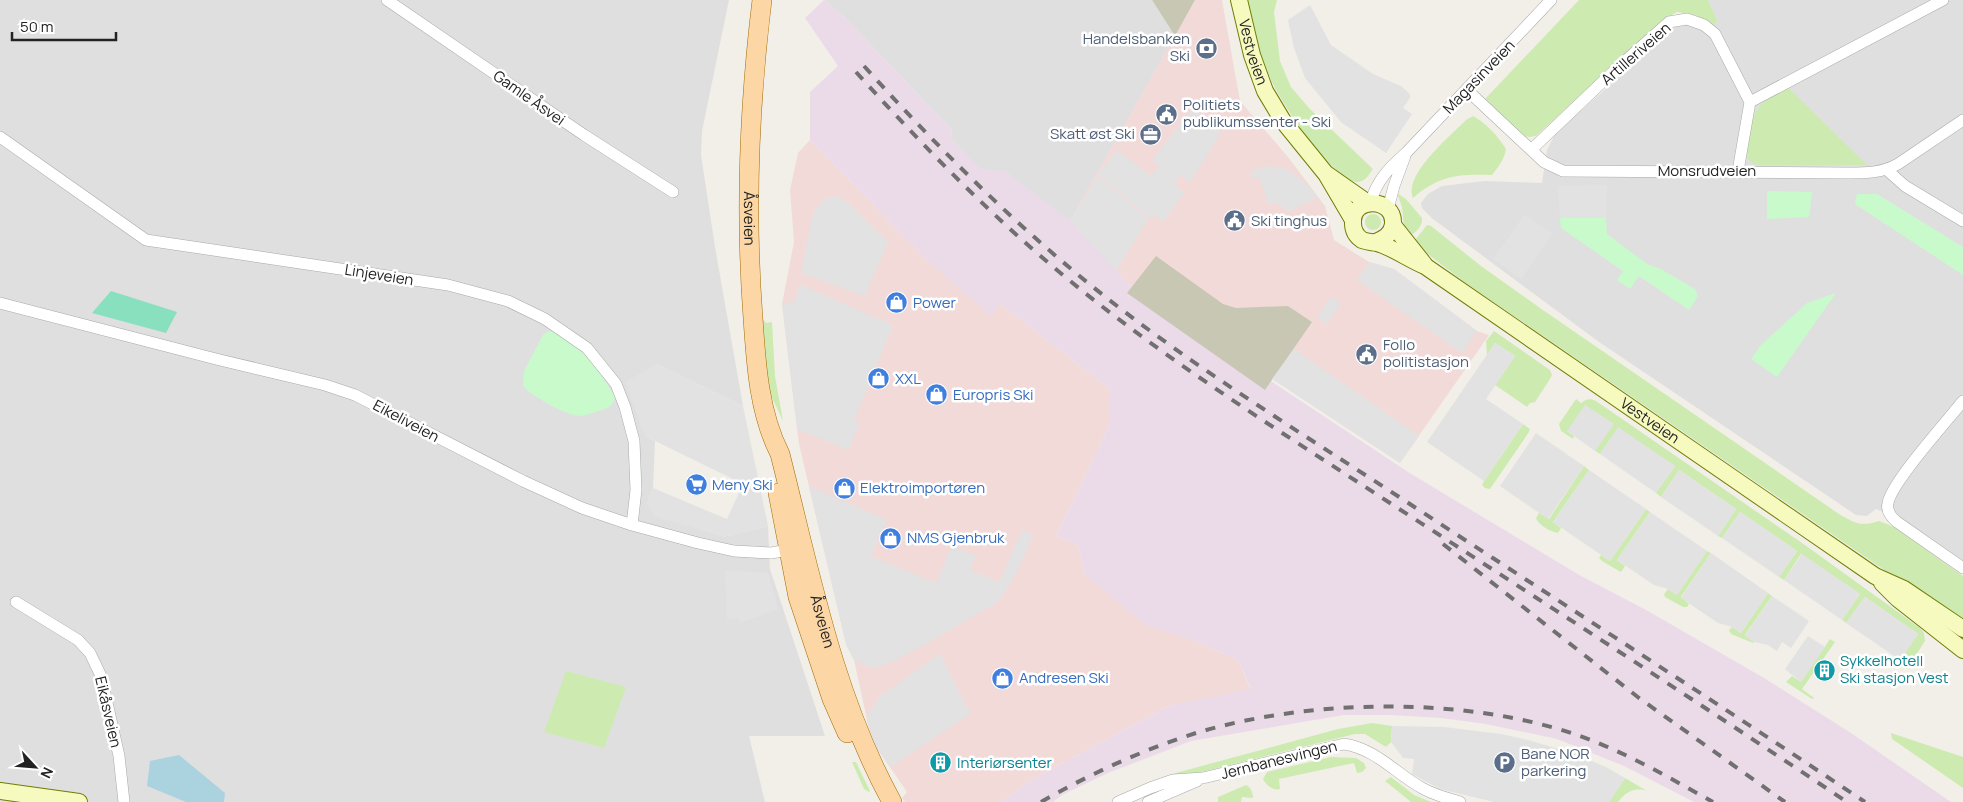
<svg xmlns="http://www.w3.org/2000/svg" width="1963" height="802" font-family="Manrope,sans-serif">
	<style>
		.residential { fill: #e0dfdf }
		.commercial { fill: #f2dad9 }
		.industrial { fill: #ebdbe8 }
		.construction { fill: #c7c7b4 }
		.grass { fill: #cdebb0 }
		.park { fill: #c8facc }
		.pitch { fill: #88e0be }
		.parking { fill: #e2e2e2 }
		.water { fill: #aad3df }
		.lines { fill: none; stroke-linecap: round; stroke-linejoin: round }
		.street-casing { stroke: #a9a9a9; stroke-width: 12 }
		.secondary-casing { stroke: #707d05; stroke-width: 18 }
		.primary-casing { stroke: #a06b00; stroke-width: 20 }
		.street { stroke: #fff; stroke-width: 11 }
		.secondary { stroke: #f7fabf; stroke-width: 16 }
		.primary { stroke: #fcd6a4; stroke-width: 19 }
		.rail { stroke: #707070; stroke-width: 4; stroke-dasharray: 10 10; stroke-linecap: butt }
		.labels { text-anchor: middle; stroke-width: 5; stroke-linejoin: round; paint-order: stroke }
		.service-label { font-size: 15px; fill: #4e5e75; stroke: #fff; text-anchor: start }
		.street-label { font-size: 15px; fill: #222; stroke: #fff }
		.shop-label { font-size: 15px; fill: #366cbe; stroke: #fff; text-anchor: start }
		.culture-label { font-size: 15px; fill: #0d838f; stroke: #fff; text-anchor: start }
	</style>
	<rect width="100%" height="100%" fill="#f2efe9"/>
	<path class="residential" d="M0,0H729L702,131L701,155L715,247L743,406L657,364L645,436L655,441L653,488L647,504L723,537L768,526L770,569L825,736H749L765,802H0Z
		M824,0H1152L1175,36L1070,221L1045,205L1006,172L981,170L951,139L952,130L844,17Z
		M1708,0H1963V564L1899,519L1876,509L1867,516L1856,515L1599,342L1433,219L1422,208L1421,203L1428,194L1442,186L1485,181L1542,183L1547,150L1555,134L1675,27L1693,24L1703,29L1718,22Z"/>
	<path class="commercial" d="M1195,0H1222L1240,101L1288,157L1325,206L1334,240L1369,262L1394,269L1477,331L1489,335L1400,463L1130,285L1070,221Z
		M810,140L926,259L991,315L1000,304L1110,389V421L1102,441L1056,536L1078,545L1084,574L1195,641L1238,660L1251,690L1168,706L1035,778L1000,802H905L902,798L907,792L876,747L869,729L854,660L846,644L799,444L782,304L794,242L790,190L798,153Z"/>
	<path class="industrial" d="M824,0L844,17L952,130L951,139L981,169L1006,172L1070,221L1130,285L1209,340L1408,472L1581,576L1648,611L1764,678L1851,733L1951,802H1694L1624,766L1557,739L1486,724L1441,718L1390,715H1344L1191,741L1108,773L1062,795L1053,802H1000L1035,778L1168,706L1251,689L1238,660L1195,641L1146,625L1084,574L1078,545L1056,536L1102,441L1110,421V389L1000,304L991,316L926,259L810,140V92L838,66L805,18Z"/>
	<path class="construction" d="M1152,0H1195L1175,36Z
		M1156,256L1223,304L1236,308L1288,306L1312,322L1265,390L1127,293Z"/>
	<path class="grass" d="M1247,0H1277L1274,12L1280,61L1291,87L1309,108L1373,169C1370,173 1366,181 1359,182C1335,184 1283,105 1273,84C1260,57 1253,29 1247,0Z
		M1579,0H1708L1718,22L1712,25L1695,15L1677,12L1660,22L1536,136L1529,137L1524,136L1485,99Z
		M1787,87L1796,95L1867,165H1760L1753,164L1748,159C1746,149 1748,141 1750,131C1755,103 1764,101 1787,87Z
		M1473,116C1485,122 1499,137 1506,149C1504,160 1499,166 1492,175C1458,174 1440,175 1413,198C1403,175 1450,136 1466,120Z
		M1397,193L1406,199L1422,218C1423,225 1417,232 1411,235L1404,227L1402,207Z
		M1365 222a8 8 0 1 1 16 0a8 8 0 1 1-16 0Z
		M1427,225L1431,226L1481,266L1540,308L1839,514C1855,523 1860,527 1879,521L1894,527L1963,576V624L1463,281L1420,248L1415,240Z
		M762,318L766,323L772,322L775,376L783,421L768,389Z
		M1494,331L1550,370L1552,375L1550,379L1535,402L1530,403L1527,407L1495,385L1515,356L1495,343L1487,356L1486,341Z
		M1576,399L1581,403C1586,399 1590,398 1596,401L1805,545L1920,628L1924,633L1925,641L1907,669L1900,664V660L1918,634L1865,597L1846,623L1842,620L1860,594L1801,554L1784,580L1779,577L1797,551L1740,512L1722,538L1718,536L1736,509L1679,470L1661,497L1656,493L1675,466L1618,428L1600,454L1595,451L1613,424L1567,431L1574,436L1573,439L1561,431L1559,424Z
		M1523,424L1530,429L1529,432L1490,489L1485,488L1482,485L1484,481Z
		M1584,466L1589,470L1553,522L1561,528L1558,533C1551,532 1538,525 1536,518L1539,513L1549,519Z
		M1646,509L1650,512L1617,560L1625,566L1621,572L1619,571L1602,561L1599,558L1601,555L1610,561Z
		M1707,551L1711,553L1681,597L1689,604L1687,607H1683L1665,597L1664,594L1668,589L1677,595Z
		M1768,593L1772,596L1745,635L1754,642L1753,643L1731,634L1729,630L1732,627L1741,633Z
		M1830,639L1835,642L1802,689L1814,698L1812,699L1786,682L1792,676L1801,682Z
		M566,671L626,687L604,748L544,732Z
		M1372,723L1392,726L1391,742L1386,747L1365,734H1355L1133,789L1172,774L1338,729Z
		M1891,733L1963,757V788L1892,739Z
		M1331,757L1356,758L1364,763L1366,768L1362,772L1357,773L1354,763L1279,779L1280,789C1273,791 1266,785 1263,779L1267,772Z
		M852,762H856L870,791L869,792L864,789Z
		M1391,777L1414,795L1431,802H1411L1385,781Z
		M1625,778L1647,791C1634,787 1626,792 1618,802H1609Z
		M1246,785C1251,787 1253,793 1253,798L1242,797L1241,802H1218V797Z"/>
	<path class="park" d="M1767,191L1812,192L1809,217L1767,219Z
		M1857,194H1877L1963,247V275L1855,204Z
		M1560,218H1606L1607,234L1647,264L1661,269L1695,289L1698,296L1689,310L1639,276L1630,289L1617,280L1623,271L1561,228Z
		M1836,293L1777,377L1751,359L1761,345L1807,303Z
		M549,331C575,335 603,376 615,397C613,406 607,409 598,411C592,413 585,416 579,416C565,415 532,396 523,386L524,371L543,335Z"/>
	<path class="pitch" d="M111,291L177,312L166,333L92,313Z"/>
	<path class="parking" d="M1310,5L1331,45L1373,74L1401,86L1410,94V98L1403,108L1412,114L1386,153L1341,122L1305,78L1294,48L1288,20Z
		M1193,108L1221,133L1190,182L1181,175L1174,184L1184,193L1163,222L1155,215L1150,219L1098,174L1117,150L1151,176L1159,166L1152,160Z
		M1268,166L1283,168L1291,172L1303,181L1318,197L1288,212L1281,205L1268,203L1259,177L1253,179L1250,173L1259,168Z
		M1098,176L1148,219L1116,271L1070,221Z
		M1607,185L1606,218H1560L1558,186Z
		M836,196L849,203L888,242L865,296L801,273L813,212L824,199Z
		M1525,214L1552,234L1521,279L1493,259Z
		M1369,262L1394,269L1477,331L1462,353L1357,280Z
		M799,284L893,325L854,420L860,423L848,450L797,429L782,304L795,301Z
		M1331,297L1341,303L1327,324L1317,317Z
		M1495,343L1515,356L1486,399L1523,424L1484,481L1427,442Z
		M1294,349L1419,436L1400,463L1272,379Z
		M657,364L743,406L768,526L723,537L654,516L647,504L653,488L727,519L743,484L645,436L625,382Z
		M1585,405L1614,424L1595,451L1567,431Z
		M1618,427L1675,466L1656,493L1600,454Z
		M1536,433L1584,466L1548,519L1500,486Z
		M1589,470L1646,509L1610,561L1553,522Z
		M1679,470L1736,509L1718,536L1661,497Z
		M809,486L887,520L871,556L936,583L952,546L976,556L970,570L999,582L1022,530L1033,535L1017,572L998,602L917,649L887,664L873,668L854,660L846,644Z
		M1650,512L1707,551L1677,595L1668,589L1654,585L1617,560Z
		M1740,512L1797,551L1779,577L1722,538Z
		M1711,553L1768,593L1741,633L1732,627L1718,623L1681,598Z
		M1802,554L1860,594L1842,620L1784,580Z
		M725,570L768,573L778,609L740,623L738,618L727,620Z
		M1772,596L1809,621L1791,648L1782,642L1777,651L1768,645L1754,642L1745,636Z
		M1865,597L1918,634L1900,660L1846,623Z
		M1808,636L1825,647L1801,682L1785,669Z
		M940,654L970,714L890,767L876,747L867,721V716L880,696Z
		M1392,726L1444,727L1501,734L1528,740L1575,754L1606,767L1625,778L1609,802H1494L1440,789L1412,774L1414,759L1403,758L1391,742Z"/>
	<path class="water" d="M179,755L225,793L224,802H186L147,786L150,761Z"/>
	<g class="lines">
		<defs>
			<path id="street" d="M387,0L584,135L673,192
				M1467,90L1544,162L1563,171L1848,173C1866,173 1882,173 1898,164L1963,120
				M0,137L146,240L448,285L508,301L545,319L587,348L616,384L625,407L634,441L636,490L632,525
				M1531,150L1616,69L1669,22L1687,19L1704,25L1715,34L1750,102
				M1887,170L1905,186L1963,221
				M1738,171L1750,102L1943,0
				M1371,202C1376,181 1390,167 1406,153L1551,0
				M1388,209L1394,186L1405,156
				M0,303L216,359L325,385L355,395L523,481L582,508L632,525L698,543L734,551L771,553L794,549
				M1963,401C1948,420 1891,483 1888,503C1886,511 1891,517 1897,522L1963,568
				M16,602L78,640L90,653L101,676L119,756L124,802
				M1118,802L1150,788L1173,780L1203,778L1344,744C1376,749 1395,773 1422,788C1434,795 1447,798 1460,802
				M1148,802L1197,781"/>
			<g id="secondary">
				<path id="s1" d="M1239,0L1252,55L1265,91L1283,121L1326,174L1353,220"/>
				<path d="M1328,175L1368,203"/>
				<path d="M1393,225L1424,264"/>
				<path id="s2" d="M1376,242C1384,239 1392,234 1393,224C1395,197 1351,196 1353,223C1353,230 1356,236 1362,240C1367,242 1372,242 1377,243C1392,247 1410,260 1425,266L1875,576L1904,589L1963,629"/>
				<path d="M1882,583L1898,599L1963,650"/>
				<path d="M0,791L79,802"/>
			</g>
			<g id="primary">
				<path id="s3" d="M762,0C749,106 745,212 753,318C756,364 759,413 780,454C810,572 833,695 892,802"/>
				<path d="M778,493L798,597L832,699L847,733"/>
			</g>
		</defs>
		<use href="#street" class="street-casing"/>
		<use href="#secondary" class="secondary-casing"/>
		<use href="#primary" class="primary-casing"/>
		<use href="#street" class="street"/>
		<use href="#secondary" class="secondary"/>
		<use href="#primary" class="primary"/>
		<path class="rail" d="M864,66C938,148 1016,226 1103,295C1203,374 1313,440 1419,510C1568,607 1717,703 1865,802
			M856,72C923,146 992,217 1069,280C1170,363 1281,432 1390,503C1543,602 1696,701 1847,802
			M1443,544L1639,698L1785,802
			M1041,802C1090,774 1142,750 1196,733C1309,699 1462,696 1574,734C1622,750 1668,777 1713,802"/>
	</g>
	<defs>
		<symbol id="bank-disc" viewBox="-11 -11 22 22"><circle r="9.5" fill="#5c6f8a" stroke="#fff"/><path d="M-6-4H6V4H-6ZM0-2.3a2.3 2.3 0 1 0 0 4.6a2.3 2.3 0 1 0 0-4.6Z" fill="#fff"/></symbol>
		<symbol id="civic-disc" viewBox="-11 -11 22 22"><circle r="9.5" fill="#5c6f8a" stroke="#fff"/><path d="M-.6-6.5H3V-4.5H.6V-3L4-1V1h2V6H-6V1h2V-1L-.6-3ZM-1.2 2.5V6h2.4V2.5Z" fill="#fff"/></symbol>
		<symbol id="office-disc" viewBox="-11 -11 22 22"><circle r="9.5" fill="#5c6f8a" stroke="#fff"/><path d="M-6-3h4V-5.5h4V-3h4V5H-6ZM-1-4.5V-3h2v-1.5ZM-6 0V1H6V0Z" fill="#fff"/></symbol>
		<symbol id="shop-disc" viewBox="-11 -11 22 22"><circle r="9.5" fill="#3f7fe0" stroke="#fff"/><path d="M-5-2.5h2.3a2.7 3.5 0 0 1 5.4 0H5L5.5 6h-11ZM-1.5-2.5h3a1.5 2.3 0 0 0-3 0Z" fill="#fff"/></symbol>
		<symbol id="supermarket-disc" viewBox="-11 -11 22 22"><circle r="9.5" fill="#3f7fe0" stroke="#fff"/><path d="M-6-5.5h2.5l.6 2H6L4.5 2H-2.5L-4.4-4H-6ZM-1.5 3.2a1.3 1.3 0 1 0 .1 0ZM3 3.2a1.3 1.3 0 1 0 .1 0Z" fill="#fff"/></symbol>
		<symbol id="building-disc" viewBox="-11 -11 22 22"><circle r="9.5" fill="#0f9aa8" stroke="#fff"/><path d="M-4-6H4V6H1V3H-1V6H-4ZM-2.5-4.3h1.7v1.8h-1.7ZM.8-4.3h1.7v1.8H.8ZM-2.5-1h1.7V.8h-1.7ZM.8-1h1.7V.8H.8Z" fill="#fff"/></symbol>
		<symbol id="parking-disc" viewBox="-11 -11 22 22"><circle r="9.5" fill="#5c6f8a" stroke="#fff"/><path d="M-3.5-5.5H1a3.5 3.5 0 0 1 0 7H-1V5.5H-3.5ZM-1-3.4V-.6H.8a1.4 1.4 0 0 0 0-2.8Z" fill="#fff"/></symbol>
	</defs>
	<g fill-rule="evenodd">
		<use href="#bank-disc" x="1194" y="36" width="25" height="25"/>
		<use href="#civic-disc" x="1154" y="102" width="25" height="25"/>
		<use href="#office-disc" x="1138" y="122" width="25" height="25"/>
		<use href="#civic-disc" x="1222" y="208" width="25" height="25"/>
		<use href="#shop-disc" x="884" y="290" width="25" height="25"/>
		<use href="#civic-disc" x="1354" y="342" width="25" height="25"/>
		<use href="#shop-disc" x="866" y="366" width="25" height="25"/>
		<use href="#shop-disc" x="924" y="382" width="25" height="25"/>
		<use href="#supermarket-disc" x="684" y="472" width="25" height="25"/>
		<use href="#shop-disc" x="832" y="476" width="25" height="25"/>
		<use href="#shop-disc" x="878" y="526" width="25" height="25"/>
		<use href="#building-disc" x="1812" y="658" width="25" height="25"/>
		<use href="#shop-disc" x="990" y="666" width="25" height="25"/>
		<use href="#building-disc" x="928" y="750" width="25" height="25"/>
		<use href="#parking-disc" x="1492" y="750" width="25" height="25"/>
	</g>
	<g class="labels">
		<g class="service-label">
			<text x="1190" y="44" text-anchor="end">Handelsbanken<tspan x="1190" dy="17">Ski</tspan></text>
			<text x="1183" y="110">Politiets<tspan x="1183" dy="17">publikumssenter - Ski</tspan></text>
			<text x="1135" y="139" text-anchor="end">Skatt øst Ski</text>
			<text x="1251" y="226">Ski tinghus</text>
			<text x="1383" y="350">Follo<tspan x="1383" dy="17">politistasjon</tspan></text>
			<text x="1521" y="759">Bane NOR<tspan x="1521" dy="17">parkering</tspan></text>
		</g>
		<g class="street-label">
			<text dy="5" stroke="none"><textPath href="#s1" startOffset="54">Vestveien</textPath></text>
			<text transform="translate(1636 54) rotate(-41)" y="5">Artilleriveien</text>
			<text transform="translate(1479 77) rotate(-46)" y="5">Magasinveien</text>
			<text transform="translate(529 98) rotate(35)" y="5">Gamle Åsvei</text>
			<text x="1707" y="176">Monsrudveien</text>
			<text dy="5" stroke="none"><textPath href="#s3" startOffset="219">Åsveien</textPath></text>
			<text transform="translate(379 275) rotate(9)" y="5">Linjeveien</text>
			<text transform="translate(406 421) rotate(28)" y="5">Eikeliveien</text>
			<text dy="5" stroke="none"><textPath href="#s2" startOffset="452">Vestveien</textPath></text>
			<text dy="5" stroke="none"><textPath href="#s3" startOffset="631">Åsveien</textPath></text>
			<text transform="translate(108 712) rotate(77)" y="5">Eikåsveien</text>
			<text transform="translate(1279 760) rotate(-14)" y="5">Jernbanesvingen</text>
		</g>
		<g class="shop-label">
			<text x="913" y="308">Power</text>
			<text x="895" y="384">XXL</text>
			<text x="953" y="400">Europris Ski</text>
			<text x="712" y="490">Meny Ski</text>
			<text x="860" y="493">Elektroimportøren</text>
			<text x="907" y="543">NMS Gjenbruk</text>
			<text x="1019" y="683">Andresen Ski</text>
		</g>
		<g class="culture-label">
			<text x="1840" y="666">Sykkelhotell<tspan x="1840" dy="17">Ski stasjon Vest</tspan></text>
			<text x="957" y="768">Interiørsenter</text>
		</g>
	</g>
	<g transform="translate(35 767) rotate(116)" stroke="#ffffff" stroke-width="4" paint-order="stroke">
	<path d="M0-4L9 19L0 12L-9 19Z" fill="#222222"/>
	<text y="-8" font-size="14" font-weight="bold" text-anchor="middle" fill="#222222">N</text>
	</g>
	<path d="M12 32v8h104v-8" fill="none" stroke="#222222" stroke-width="2.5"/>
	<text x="20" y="32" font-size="15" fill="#222222" stroke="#ffffff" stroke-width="4" paint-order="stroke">50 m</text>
</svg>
